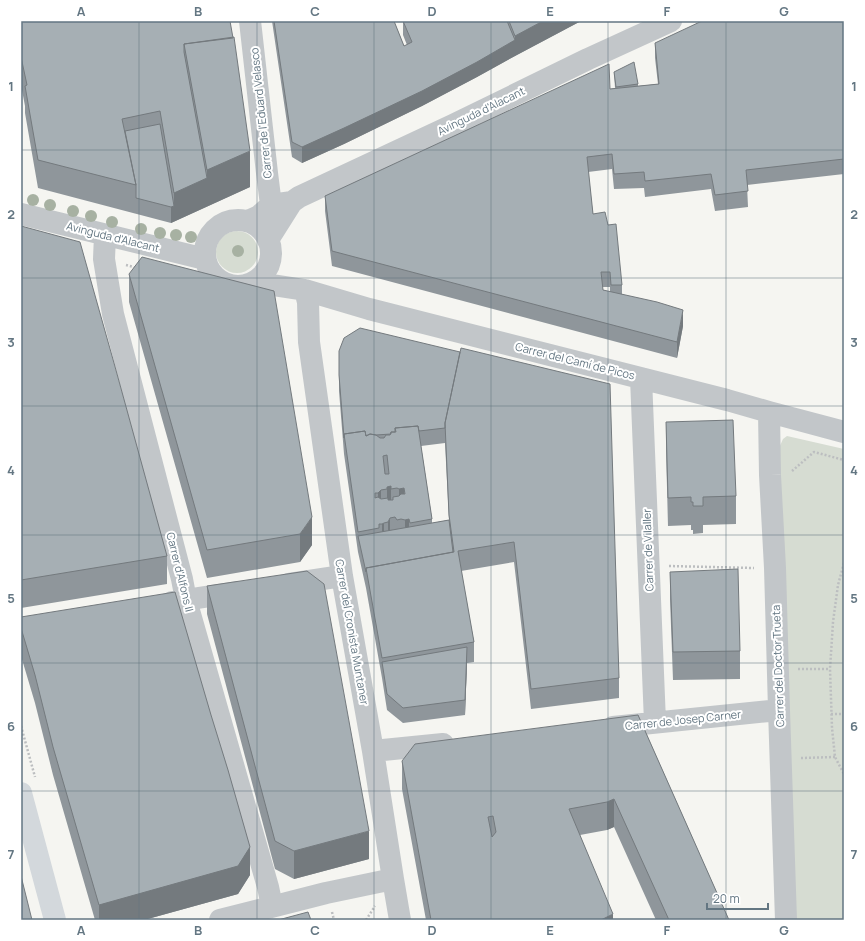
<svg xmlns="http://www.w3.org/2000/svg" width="865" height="941" font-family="Manrope,sans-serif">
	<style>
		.green { fill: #d6dcd2 }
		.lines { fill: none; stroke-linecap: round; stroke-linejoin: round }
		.path { stroke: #bcbec0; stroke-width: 2.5; stroke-dasharray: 2 2; stroke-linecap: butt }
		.minor { stroke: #c2c6c9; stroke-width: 22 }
		.major { stroke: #d3d8dc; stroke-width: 22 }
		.tree { fill: #a7b1a2 }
		.wall { fill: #8f969b; fill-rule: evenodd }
		.shaded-wall { fill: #747a7e }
		.building { fill: #a6afb4; stroke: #747a7e; fill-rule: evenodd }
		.grid { fill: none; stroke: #637682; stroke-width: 1; stroke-opacity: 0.55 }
		.labels { text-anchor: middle; stroke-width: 4; stroke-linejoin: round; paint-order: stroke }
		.street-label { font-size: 11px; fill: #637682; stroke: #fff }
		.neatline { fill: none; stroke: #637682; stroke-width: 1.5 }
		.grid-label { font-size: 13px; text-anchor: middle; font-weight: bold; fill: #637682 }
	</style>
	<rect width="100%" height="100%" fill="#f5f5f1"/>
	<path class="green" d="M216 252a21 21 0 1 1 42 0a21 21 0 1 1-42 0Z
		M787,436L844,449V920H793L779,448L783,439Z"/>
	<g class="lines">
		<path class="path" d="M126,265L137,268
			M792,471L814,452L844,460
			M844,563L838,585L833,622L830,669L832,728L835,757L844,774
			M669,566L754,568
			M798,669H830
			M831,714H844
			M21,726L35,777
			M801,758L835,757
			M332,912L334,920
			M366,920L375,906"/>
		<path class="minor" d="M250,21L267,173L271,205
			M21,214L205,259
			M205 253a33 33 0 1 1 66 0a33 33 0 1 1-66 0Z
			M248,221L259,216L271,205L292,202L299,197L453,125L588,59L671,21
			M105,235L104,259L113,314L182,579L186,600L268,887L272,906
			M268,240L292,202
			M253,282L305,290L369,309L727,400L769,412L844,432
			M305,290L308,302L309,342L342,576L373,751L393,879L400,920
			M641,378L655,722
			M769,412L770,475L775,568L779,710L786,920
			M289,584L342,576
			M172,602L237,592
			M613,727L779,710
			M373,751L443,744
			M220,920L326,893L393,879"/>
		<path class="major" d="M21,793L55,920"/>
	</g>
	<g class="tree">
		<circle cx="33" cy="200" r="6"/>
		<circle cx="50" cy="205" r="6"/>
		<circle cx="73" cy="211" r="6"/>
		<circle cx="91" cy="216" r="6"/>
		<circle cx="112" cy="222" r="6"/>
		<circle cx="141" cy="229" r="6"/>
		<circle cx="160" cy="233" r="6"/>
		<circle cx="176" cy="235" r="6"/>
		<circle cx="191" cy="237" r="6"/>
		<circle cx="238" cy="251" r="6"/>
	</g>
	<path class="wall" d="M21,21H230L250,187L171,223L38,188L25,113V106L21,85Z
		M272,21H394L404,46L407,45L403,35V21H581L515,56L477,77L422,106L344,144L302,163L292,157Z
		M844,21V174L747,185L748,207L715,211L711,189L645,197L644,188L614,189L612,169L588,172L593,214L608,225L622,285V294L683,326L677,358L332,266L325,211V196L610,89L615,88L614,72L638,84V86L658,84L655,58V43ZM602,287H610V292L603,290Z
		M21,226L167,556V584L21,608Z
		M129,274L312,545L300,562L207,578L129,302Z
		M460,352L619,678V698L531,709L514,562L461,571L474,642V662L467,663L465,715L403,723L387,710L382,678L366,588L358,552L344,454L339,391V375ZM445,443L449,520L432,523V519L421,446Z
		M666,422L736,496V524L703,525V533L693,534V530H691V525L668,526L666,450Z
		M670,572L740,651V679L673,680L670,599Z
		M207,586L369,859L294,879L275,869L207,614Z
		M21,617L250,875L238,894L144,920H95L53,775L35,703L21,656Z
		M638,715L729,920H656L614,827L607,830L580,835L613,920H426L402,789V761Z"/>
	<path class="shaded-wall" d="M543,21H581L515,56L477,77L422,106L344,144L302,163V147L515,40V36Z
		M250,151V187L171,223V207L174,206V193L207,178V170Z
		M683,310V326L677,358V342Z
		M391,486V506L387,507V487Z
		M404,488V508L399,509V489Z
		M381,490V510L378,513V493Z
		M312,517V545L300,562V534Z
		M390,518V538L388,542V522Z
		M409,519V539L405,540V520Z
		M384,523V543L382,545V524Z
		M467,647V663L465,715V700Z
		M614,799V827L607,830V802Z
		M369,831V859L294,879V851Z
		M250,847V875L238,894L144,920H99V905Z
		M613,914V920H601Z"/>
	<path class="building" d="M21,21H230L233,38L184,44V52L207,178L174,193L160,111L122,119L136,185L38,160L25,86L27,85L21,57Z
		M274,21H394L404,46L412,42L403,21H507L515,40L477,62L422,91L344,128L302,147L292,142Z
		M509,21H543L515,36Z
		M702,21H844V159L746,170L748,191L715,195L711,174L645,181L644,172L614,174L612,154L587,157L593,214L605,212L608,225L616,224L622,285H611L610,272H601L603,290L657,302L683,310L677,342L332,251L325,196L609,64L610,89L659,84L655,43Z
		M234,37L250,151L207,170L184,44Z
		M634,62L638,84L616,87L614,72Z
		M160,124L174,206L171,207L136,198V185L125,131Z
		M21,226L80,242L114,363L167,556L21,580Z
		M142,257L274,291L312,517L300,534L207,550L129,274Z
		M360,328L460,352L445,423V428L419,431L418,426L395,428V432H391V434L376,435L370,434L366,436L365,431L344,434V438L339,375V351L344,338Z
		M461,348L610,384L619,678L531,689L514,542L458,551L474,642L382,658L366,568L454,552L449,515L445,423Z
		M733,420L736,496L703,497V506H693V502H691V497L668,498L666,422Z
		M418,426L432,519L410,523L409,519L405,520L401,519L397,520L395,517L390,518L388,522L384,523L382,524H379V528L358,532L344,434L365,431L366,436L370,434L376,435L380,438H384L386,435H390L391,432H396L395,428ZM387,455L389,474H385L383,456ZM391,486V489L397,488L399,489L404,488L405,494H401L399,496L393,497V500H388V498L381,499L378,497L375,498V493H378L381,490L387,489V487Z
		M449,520L453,552L366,568V572L358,536Z
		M738,569L740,651L673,652L670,572Z
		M307,571L324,584L369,831L294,851L275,841L207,586Z
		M175,592L211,715L228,770L250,847L238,866L99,905L53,747L35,675L21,628V617Z
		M467,647L465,700L403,708L387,694L382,662Z
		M638,715L729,920H669L614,799L607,802L569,809L613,914L601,920H431L402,761L415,744ZM493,816L496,832L492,837L488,817Z
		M21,876L32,920H21Z
		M308,912L311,920H278Z"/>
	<path class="grid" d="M139,21V920M257,21V920M374,21V920M491,21V920M608,21V920M726,21V920M21,150H844M21,278H844M21,406H844M21,535H844M21,663H844M21,791H844"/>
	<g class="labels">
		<g class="street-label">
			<text transform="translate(481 111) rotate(-26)" y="4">Avinguda d'Alacant</text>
			<text transform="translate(261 113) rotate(-96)" y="4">Carrer de l'Eduard Velasco</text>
			<text transform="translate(113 237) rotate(14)" y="4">Avinguda d'Alacant</text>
			<text transform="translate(575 361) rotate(14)" y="4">Carrer del Camí de Picos</text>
			<text transform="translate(648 550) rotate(-92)" y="4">Carrer de Vilaller</text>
			<text transform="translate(180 572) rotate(76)" y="4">Carrer d'Alfons II</text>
			<text transform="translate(352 632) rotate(80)" y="4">Carrer del Cronista Muntaner</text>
			<text transform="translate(778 666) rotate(-92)" y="4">Carrer del Doctor Trueta</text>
			<text transform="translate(683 720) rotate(-6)" y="4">Carrer de Josep Carner</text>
		</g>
	</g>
	<rect width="865" height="941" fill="none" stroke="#ffffff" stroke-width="44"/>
	<path d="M707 903v6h61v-6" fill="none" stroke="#637682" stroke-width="2"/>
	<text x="713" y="903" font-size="12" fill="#637682" stroke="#ffffff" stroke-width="3" paint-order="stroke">20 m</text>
	<rect x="22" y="22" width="821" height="897" class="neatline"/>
	<g class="grid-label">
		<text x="81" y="16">A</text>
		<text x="198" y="16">B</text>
		<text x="315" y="16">C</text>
		<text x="432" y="16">D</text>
		<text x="550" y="16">E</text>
		<text x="667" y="16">F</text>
		<text x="784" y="16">G</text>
		<text x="11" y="91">1</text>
		<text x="854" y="91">1</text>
		<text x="11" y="219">2</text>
		<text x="854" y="219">2</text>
		<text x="11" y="347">3</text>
		<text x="854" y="347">3</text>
		<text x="11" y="475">4</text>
		<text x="854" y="475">4</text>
		<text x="11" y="603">5</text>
		<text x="854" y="603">5</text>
		<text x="11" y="731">6</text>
		<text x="854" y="731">6</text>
		<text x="11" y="859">7</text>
		<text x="854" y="859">7</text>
		<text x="81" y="935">A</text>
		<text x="198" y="935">B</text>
		<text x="315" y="935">C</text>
		<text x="432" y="935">D</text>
		<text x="550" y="935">E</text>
		<text x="667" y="935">F</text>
		<text x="784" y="935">G</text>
	</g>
</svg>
